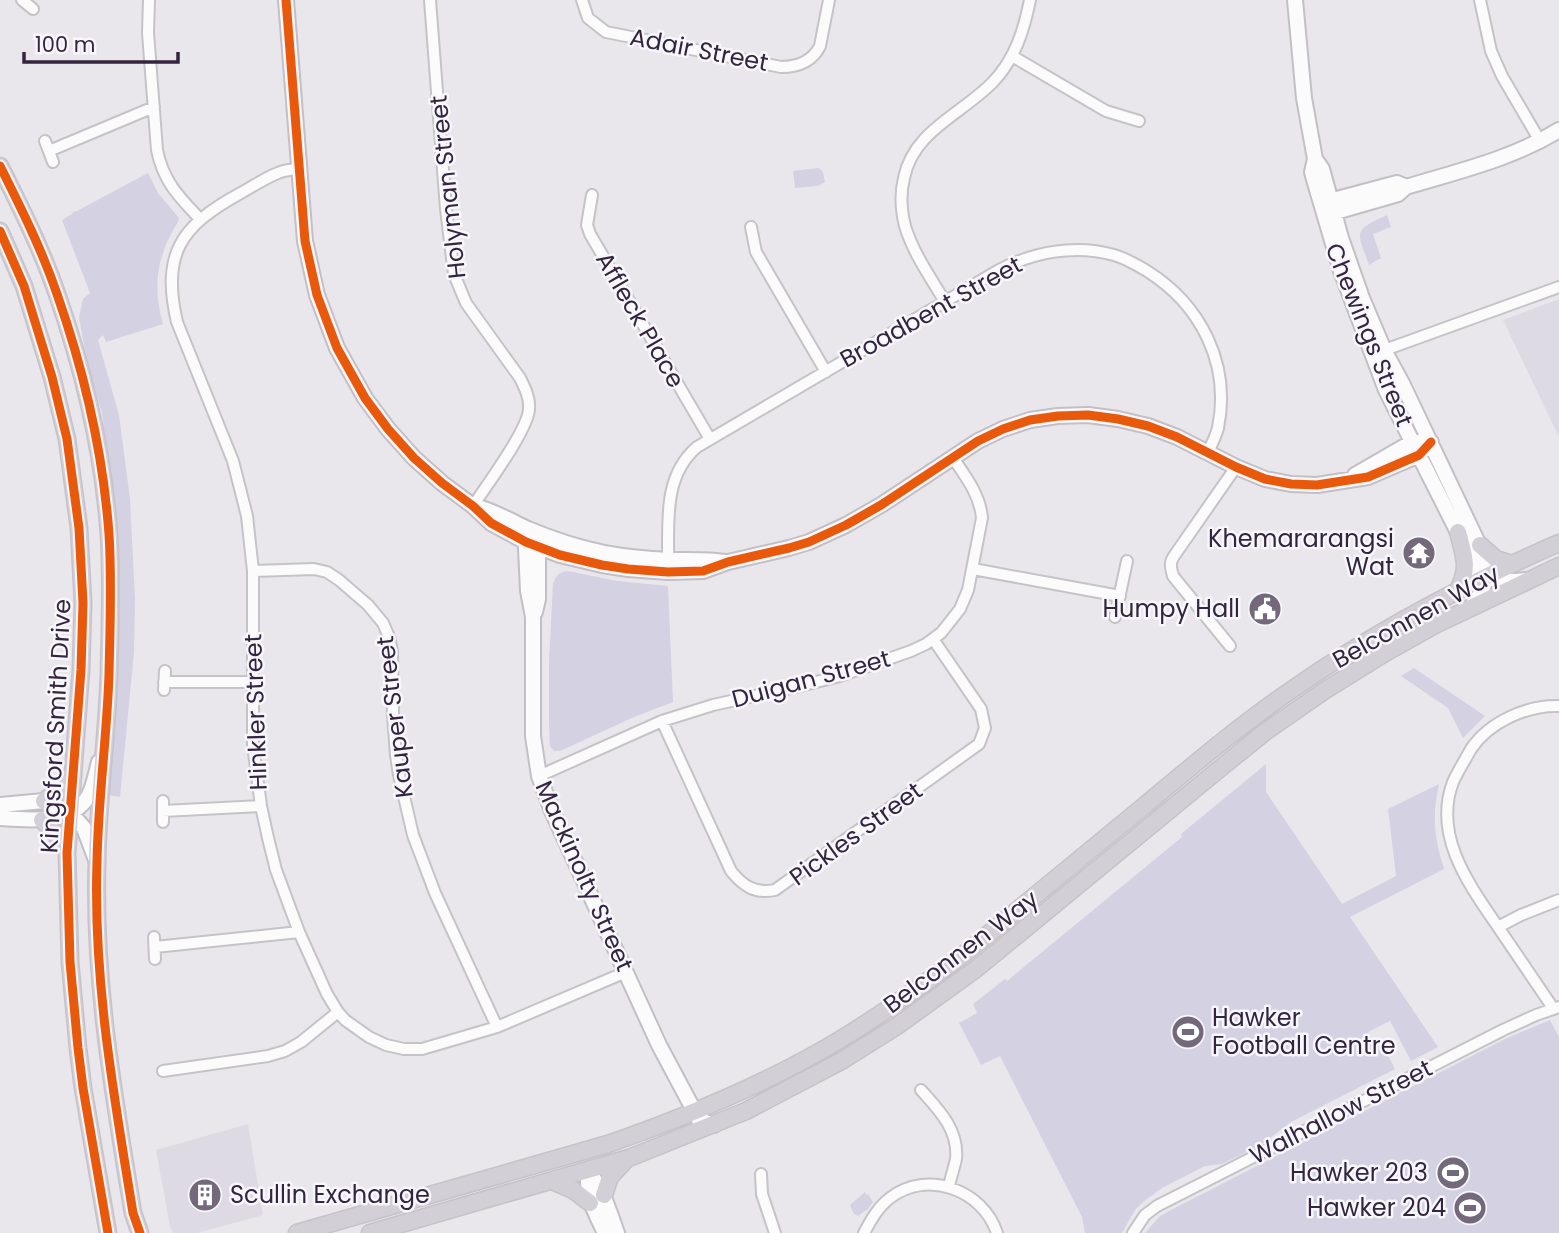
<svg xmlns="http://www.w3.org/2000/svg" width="1559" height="1233" font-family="Poppins,sans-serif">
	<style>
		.built { fill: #dedae3 }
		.green { fill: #d4d1e3 }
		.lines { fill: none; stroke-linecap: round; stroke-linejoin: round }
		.street-casing { stroke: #c5c3c7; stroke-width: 14 }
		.secondary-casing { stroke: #c2bfc6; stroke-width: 18 }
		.primary-casing { stroke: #c6c2ca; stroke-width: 19 }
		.street { stroke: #fcfbfc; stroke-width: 10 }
		.secondary { stroke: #fcfbfc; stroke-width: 14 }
		.primary { stroke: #d3cfd6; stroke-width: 16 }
		.cycleway-casing { stroke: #f7f6fa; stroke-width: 13 }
		.cycleway { stroke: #e8590c; stroke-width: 9 }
		.labels { text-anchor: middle; stroke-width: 5; stroke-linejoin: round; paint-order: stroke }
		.street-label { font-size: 24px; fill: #33253f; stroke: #f7f6fa }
		.poi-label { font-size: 24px; fill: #33253f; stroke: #f7f6fa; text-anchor: end }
	</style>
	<rect width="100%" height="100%" fill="#e9e7eb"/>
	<path class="built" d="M1559,299V437L1503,320Z
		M248,1124L263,1215L197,1233H173L170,1227L156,1150Z"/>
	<path class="green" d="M819,168L823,172L825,182L818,186L795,188L793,171Z
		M148,173L158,193L179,218L178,222C157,255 152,286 163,324L106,342L103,335L98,340L119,415L130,499L135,599L134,652L120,797L109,795L117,654L118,530L112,502L102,413L87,363L79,317L83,299L90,293L62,220L72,214L74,211L75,212Z
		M1387,215L1391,227L1373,234L1381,258L1369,265C1357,231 1352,231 1387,215Z
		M568,571L617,581L668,586L673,702L634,717L560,751H554L550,746L549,725V661L553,584C556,575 559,572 568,571Z
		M1414,668L1485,716L1463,738L1448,708L1401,676Z
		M1266,764V792L1342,904L1396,876L1388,809L1439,784C1432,816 1434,837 1444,869L1350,917L1438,1047L1411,1061L1390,1021L1368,1032L1374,1044L1380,1040L1395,1069L1291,1122L1261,1145L1222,1164L1205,1166L1162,1188L1143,1202L1135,1210L1122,1233H1085L1082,1217L1000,1056L981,1065L959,1023L977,1013L973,1004L1005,979L1007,981L1182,837L1181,834Z
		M1550,1020L1559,1037V1233H1145L1159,1217L1169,1211L1507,1038Z
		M865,1192L866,1195L868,1194L873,1202L868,1209L858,1216L854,1214L850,1205Z"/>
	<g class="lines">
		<defs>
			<path id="street" d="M22,0L33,9
				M149,0L148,33L157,150C163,181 179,197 200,219
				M430,0L446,209L454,274L466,303L520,378C525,388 530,398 529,409C528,430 486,486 473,506
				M582,0L588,18L606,32L781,67C798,67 812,62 820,46L829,0
				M1480,0L1491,51L1502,76L1540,141
				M1012,56L1106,111L1139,121
				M45,141L53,162
				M49,151L154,107
				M299,168C292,170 284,170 278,173C265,178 252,187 239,194C181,226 161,254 177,322L233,461L247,516L253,571V745L261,806L268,838L276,870L299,932L327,994L338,1012L345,1020L369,1037L386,1045L404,1049H422L497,1027L626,972
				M592,195L587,225L590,234L710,439
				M751,227L756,252L826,372
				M945,302C931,278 913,253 905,226C901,210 900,194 904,178C913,131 962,114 993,82C1015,59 1024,30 1030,0
				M1379,352L1559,287
				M668,565C669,524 662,477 697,447L999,270C1034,252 1075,244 1114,255C1125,258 1137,265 1147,271C1201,305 1231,364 1218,428C1216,436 1211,445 1208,453
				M973,569L1120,596
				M253,571L314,569L327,572L339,580L368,605L383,623L389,637L392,651L393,715L396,755L399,775L413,835L435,893L497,1027
				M1115,617L1127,561
				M1230,646L1173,576C1171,568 1169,563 1174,556L1236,467
				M164,682H252
				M164,690L165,671
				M662,721L731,871C743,886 755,894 775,890L979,744L985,728L981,709L933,639
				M539,776L662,721L713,705L796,687L840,676L911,651L926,644L941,633L960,609L968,590L982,518C980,495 966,477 953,458
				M163,801V822
				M163,811L261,806
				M1498,927L1521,915L1559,900
				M154,937L155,959
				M155,947L299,932
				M1553,1008C1534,980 1515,952 1496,924C1468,883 1433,835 1453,782C1458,771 1465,760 1471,749C1489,722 1527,705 1559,706
				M163,1071L268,1056L285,1051L301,1042L338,1012
				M921,1090C939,1110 959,1130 956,1159C954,1168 951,1177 949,1186
				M761,1174L762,1194L775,1233
				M864,1233C871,1220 878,1207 890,1198C927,1169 983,1190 997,1233
				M1133,1233L1145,1215L1157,1206L1503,1030L1536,1015L1559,1007"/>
			<path id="secondary" d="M286,0L305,241L317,295L337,348L365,398L388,429L414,458L442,483L473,506L491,523L526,542L560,555L602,565L628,569L668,572L703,571L728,562L789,548L809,542L846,525L881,505L978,441L1003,429L1030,420L1058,416L1088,415L1118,419L1148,426L1177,437L1236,467L1265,479L1291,484L1317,485L1368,477L1419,455L1431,442
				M1295,0L1304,98L1315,159L1312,172L1315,183L1341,271L1386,390L1477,570C1495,583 1503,582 1525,580
				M1315,159L1322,169L1341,238L1362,298L1384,350L1402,383L1488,564C1485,583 1484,591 1472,606
				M1322,203L1397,183L1406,187
				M1325,215L1398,194L1406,187C1459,171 1512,159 1559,130
				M1355,475L1412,442H1420
				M478,507C495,512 511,521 528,529C552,539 579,548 605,553C627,557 649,559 670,560C689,560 707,559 725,562
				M525,528L528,591L533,617V736L539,776L552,811L659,1045L699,1120L714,1125
				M535,612L538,599V539
				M0,805L44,801L70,812L84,828L96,860
				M0,818C28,820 73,825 89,795C94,785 96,773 99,762
				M588,1171C603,1189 609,1211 617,1233
				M588,1171C587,1199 593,1208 605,1233"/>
			<path id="primary" d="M0,166C21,208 42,250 57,294C84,371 103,453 109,534C112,581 110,628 109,674C107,737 98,799 97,862C93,980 114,1097 133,1213L140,1233
				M0,231L24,286L52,377L67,439L79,528L83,603L81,670L67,853L70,962L78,1048L83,1088L108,1233
				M1480,545L1496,559L1512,564
				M1458,590C1470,567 1464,556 1458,532
				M44,801L59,790L72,774
				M42,820L61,840L67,853
				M552,1181L573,1190L590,1203
				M604,1195L610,1177L624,1162
				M297,1233L608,1144C688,1116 769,1083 841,1039C884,1013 924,984 964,954C1024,905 1084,855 1144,806C1192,766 1239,726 1290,691C1374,632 1465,584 1559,543
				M370,1233L629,1158L746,1111L843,1060L897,1026L976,969L1223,766L1265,732L1324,691L1385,653L1435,625L1559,566"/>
		</defs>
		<use href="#street" class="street-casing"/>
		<use href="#secondary" class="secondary-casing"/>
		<use href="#primary" class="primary-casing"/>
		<use href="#street" class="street"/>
		<use href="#secondary" class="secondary"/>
		<use href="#primary" class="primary"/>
		<defs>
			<path id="cycleway" d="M286,0L305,241L317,295L337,348L365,398L388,429L414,458L442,483L473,506L491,523L526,542L560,555L602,565L628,569L668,572L703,571L728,562L789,548L809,542L846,525L881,505L978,441L1003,429L1030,420L1058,416L1088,415L1118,419L1148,426L1177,437L1236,467L1265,479L1291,484L1317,485L1368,477L1419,455L1431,442
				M0,166C21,208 42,250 57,294C84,371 103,453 109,534C112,581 110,628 109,674C107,737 98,799 97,862C93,980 114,1097 133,1213L140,1233
				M0,231L24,286L52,377L67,439L79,528L83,603L81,670L67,853L70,962L78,1048L83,1088L108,1233"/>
		</defs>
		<use href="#cycleway" class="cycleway-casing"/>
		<use href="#cycleway" class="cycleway"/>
	</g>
	<defs>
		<symbol id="temple-disc" viewBox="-11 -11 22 22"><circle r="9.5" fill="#73697b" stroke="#f7f6fa"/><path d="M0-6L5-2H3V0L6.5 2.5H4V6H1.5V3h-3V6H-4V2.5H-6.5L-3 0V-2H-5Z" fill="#fff"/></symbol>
		<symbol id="civic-disc" viewBox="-11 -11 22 22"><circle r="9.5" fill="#73697b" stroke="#f7f6fa"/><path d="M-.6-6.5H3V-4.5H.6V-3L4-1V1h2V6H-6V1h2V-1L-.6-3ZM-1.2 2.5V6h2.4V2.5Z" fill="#fff"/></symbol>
		<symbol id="stadium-disc" viewBox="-11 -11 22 22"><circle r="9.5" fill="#73697b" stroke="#f7f6fa"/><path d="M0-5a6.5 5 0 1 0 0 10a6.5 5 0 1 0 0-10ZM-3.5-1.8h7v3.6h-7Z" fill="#fff"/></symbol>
		<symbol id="building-disc" viewBox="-11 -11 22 22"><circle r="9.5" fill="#73697b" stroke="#f7f6fa"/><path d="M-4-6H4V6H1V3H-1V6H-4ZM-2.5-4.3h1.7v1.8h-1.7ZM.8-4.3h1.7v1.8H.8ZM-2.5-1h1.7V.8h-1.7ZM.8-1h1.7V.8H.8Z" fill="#fff"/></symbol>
	</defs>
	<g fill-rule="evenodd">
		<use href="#temple-disc" x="1400" y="534" width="38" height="38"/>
		<use href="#civic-disc" x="1246" y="590" width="38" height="38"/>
		<use href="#stadium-disc" x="1169" y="1013" width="38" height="38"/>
		<use href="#stadium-disc" x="1434" y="1154" width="38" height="38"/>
		<use href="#building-disc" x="186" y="1176" width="38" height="38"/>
		<use href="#stadium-disc" x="1451" y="1189" width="38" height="38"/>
	</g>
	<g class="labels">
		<g class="street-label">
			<text transform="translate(699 50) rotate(11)" y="8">Adair Street</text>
			<text transform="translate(448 187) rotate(-96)" y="8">Holyman Street</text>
			<text transform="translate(931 312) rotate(-29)" y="8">Broadbent Street</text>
			<text transform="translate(640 320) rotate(60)" y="8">Affleck Place</text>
			<text transform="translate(1369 335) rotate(68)" y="8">Chewings Street</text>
			<text transform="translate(1416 617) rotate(-29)" y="8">Belconnen Way</text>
			<text transform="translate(811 679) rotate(-15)" y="8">Duigan Street</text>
			<text transform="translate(256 712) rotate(-92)" y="8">Hinkler Street</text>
			<text transform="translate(395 717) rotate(-97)" y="8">Kauper Street</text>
			<text transform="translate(56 726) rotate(-87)" y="8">Kingsford Smith Drive</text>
			<text transform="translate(856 834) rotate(-36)" y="8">Pickles Street</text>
			<text transform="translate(584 876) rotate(66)" y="8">Mackinolty Street</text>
			<text transform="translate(961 952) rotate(-37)" y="8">Belconnen Way</text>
			<text transform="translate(1341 1112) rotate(-27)" y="8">Walhallow Street</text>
		</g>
		<g class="poi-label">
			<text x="1394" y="547">Khemararangsi<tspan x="1394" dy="28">Wat</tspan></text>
			<text x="1240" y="617">Humpy Hall</text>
			<text x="1212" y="1026" text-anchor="start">Hawker<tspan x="1212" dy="28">Football Centre</tspan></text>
			<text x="1428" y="1181">Hawker 203</text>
			<text x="230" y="1203" text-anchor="start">Scullin Exchange</text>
			<text x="1446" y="1216">Hawker 204</text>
		</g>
	</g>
	<path d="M24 52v10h154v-10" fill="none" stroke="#33253f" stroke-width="3.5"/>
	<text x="35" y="52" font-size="21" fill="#33253f" stroke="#f7f6fa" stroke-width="5" paint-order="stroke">100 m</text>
</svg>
